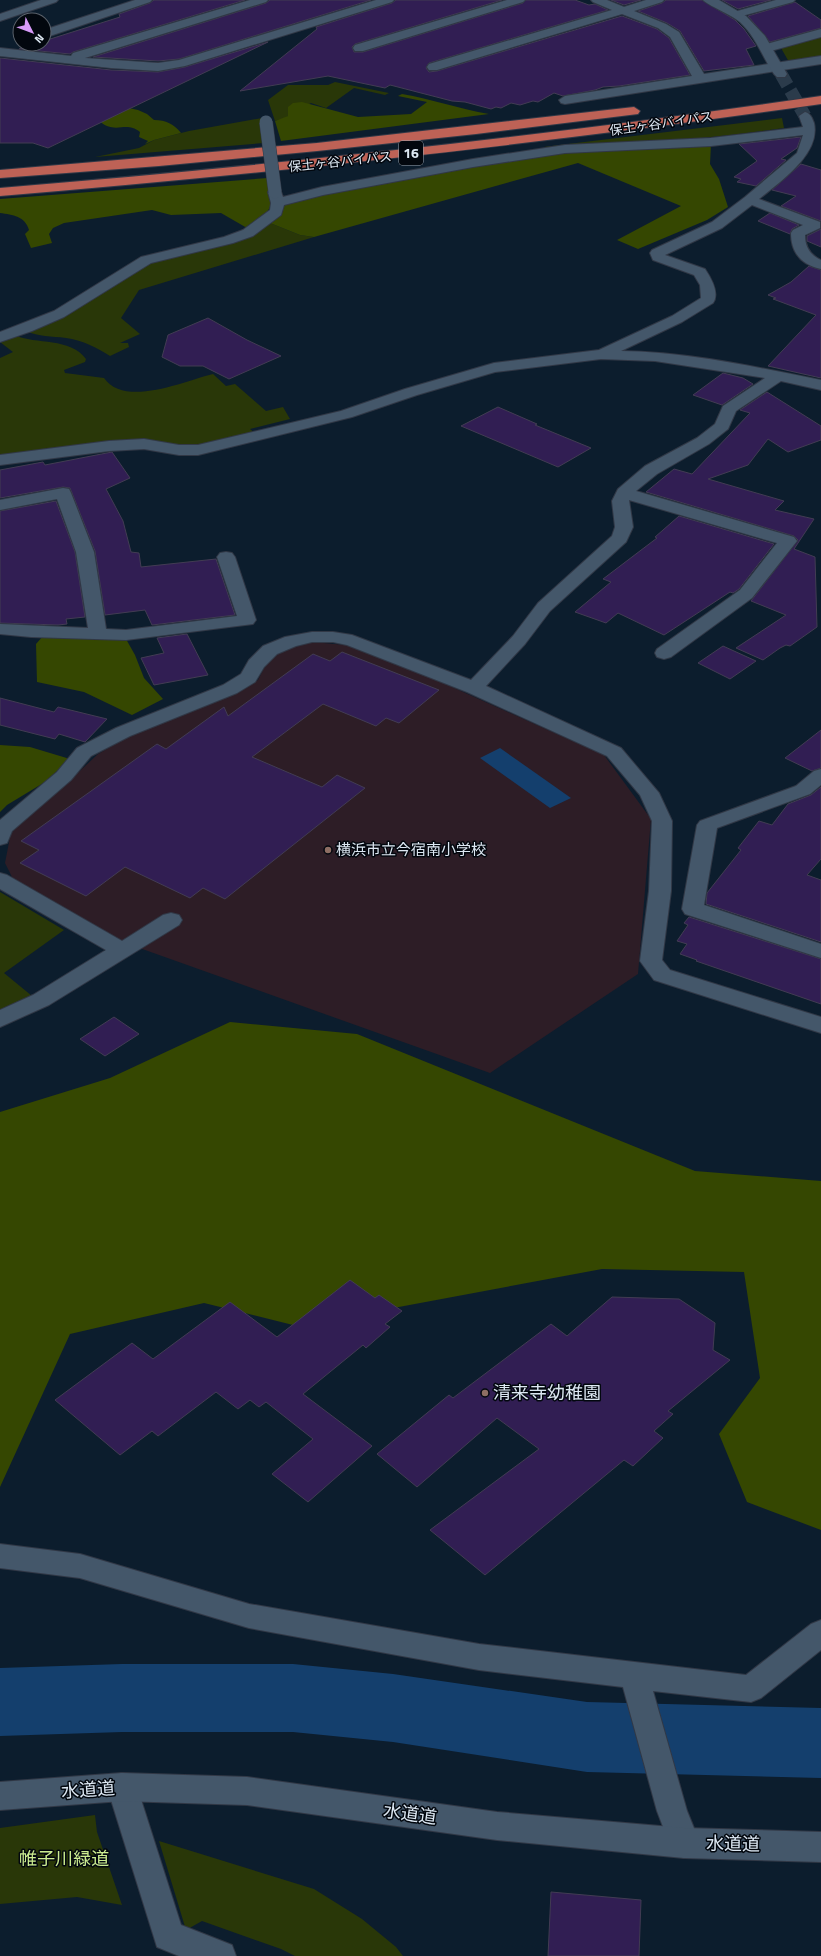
<svg xmlns="http://www.w3.org/2000/svg" width="821" height="1956" font-family="'Titillium Web','Noto Sans JP',sans-serif">
	<style>
		.education { fill: #2d1d26 }
		.green { fill: #293708 }
		.forest { fill: #354701 }
		.water { fill: #143f6d }
		.lines { fill: none; stroke-linecap: round; stroke-linejoin: round }
		.river { fill: #143f6d; fill-rule: evenodd }
		.building { fill: #311e53; stroke: #423c53 }
		.minor-tunnel { stroke: #2b3b4b; stroke-width: 13; stroke-dasharray: 13 6; stroke-linecap: butt }
		.minor-casing { stroke: #313846; stroke-width: 2 }
		.tertiary-casing { stroke: #313846; stroke-width: 2 }
		.motorway-casing { stroke: #313846; stroke-width: 2 }
		.minor { fill: #44576a; fill-rule: evenodd }
		.tertiary { fill: #44576a; fill-rule: evenodd }
		.motorway { fill: #be6256; fill-rule: evenodd }
		.minor-bridge-casing { stroke: #313846; stroke-width: 14; stroke-linecap: butt }
		.minor-bridge { stroke: #44576a; stroke-width: 13 }
		.education-dot { fill: #8d6e63; stroke: #02070e; stroke-width: 1.5 }
		.labels { text-anchor: middle; stroke-width: 3; stroke-linejoin: round; paint-order: stroke }
		.far-street-label { font-size: 13px; fill: #dde8f3; stroke: #02070e }
		.shield { fill: #02070e; stroke: #9ba4ae; stroke-width: 1 }
		.shield-label { font-size: 14px; font-weight: bold; fill: #dde8f3 }
		.poi-label { font-size: 15px; fill: #dde8f3; stroke: #02070e; text-anchor: start }
		.near-poi-label { font-size: 18px; fill: #dde8f3; stroke: #02070e; text-anchor: start }
		.near-street-label { font-size: 18px; fill: #dde8f3; stroke: #02070e }
		.near-park-label { font-size: 18px; fill: #cced91; stroke: #02070e }
	</style>
	<rect width="100%" height="100%" fill="#0c1d2d"/>
	<path class="education" d="M312,642L346,645L441,682L604,755L651,819L638,974L490,1073L117,940L14,881L5,863L10,837L14,828L53,796L98,754L138,731L244,688L258,680L269,658L277,652Z"/>
	<path class="green" d="M821,37V58L789,62L781,48Z
		M335,82L389,93L385,95L354,88L326,108L311,103L285,118L275,121L268,100L288,85H328Z
		M262,118L264,143L95,157L139,148L154,140L189,131Z
		M782,118L784,128C704,139 624,146 543,147Z
		M270,223L300,235L314,237L139,290L121,318L140,334L120,343H128L129,347L110,356C96,347 82,340 66,338C51,336 39,337 26,331L156,260L253,236Z
		M14,335C37,345 70,337 86,359L85,362L64,370L65,373L104,378C125,408 184,381 213,374L226,386L235,384L266,411L283,407L290,419L250,429L256,434L203,446L183,447L151,442L0,457V358L13,352L0,342V340Z
		M0,892L64,930L4,973L32,996L0,1012Z
		M95,1815L97,1832L122,1905L77,1897L0,1904V1828Z
		M159,1841L314,1889L362,1919L396,1947L403,1956H295L281,1949L202,1921L186,1930Z"/>
	<path class="forest" d="M402,94C431,99 460,109 489,114L281,141L275,121L288,116V107L293,103L302,102L358,117L411,114L427,102L398,96Z
		M106,103L138,110L147,114L154,120C166,120 174,124 181,133L154,140L145,144L148,141L139,137L140,132C127,122 120,131 107,126C101,124 97,117 93,113Z
		M711,144L710,164L719,179L728,207L707,220L638,249L617,240L681,206L578,163L314,237L300,235L270,223L285,205L299,199L482,165L567,151Z
		M268,178C275,208 272,211 247,228L221,213L171,215L152,210L64,223L53,228L49,234L52,243L31,248L25,234L29,230C25,216 13,215 0,213V199Z
		M43,636L126,639L135,655L144,678L163,699L132,715L84,692L37,682L36,644Z
		M0,745L30,747L70,759L45,782L7,805L0,812Z
		M230,1022L357,1034L695,1171L821,1181V1530L747,1502L719,1434L760,1378L744,1272L602,1269L297,1326L204,1303L70,1334L0,1487V1112L110,1078Z"/>
	<path class="water" d="M500,748L571,798L550,808L480,758Z"/>
	<g class="lines">
		<path class="river" d="M122,1664H293L393,1674L587,1702L821,1708V1778L587,1772L393,1742L293,1732H122L0,1736V1668Z"/>
	</g>
	<path class="building" d="M154,0H245L73,52L70,54L19,49L34,44H44V41L120,17L119,14L150,3Z
		M270,0H371L179,59L158,61L93,57L266,3Z
		M396,0H502L355,44L352,47L354,52H363L523,3L526,0H575L589,5L595,4L608,10L429,63L426,68L429,72L437,71L622,16L657,29L669,38L690,75L619,86L603,87L595,90L563,96L554,93L538,102L533,101L520,105L511,103L501,108L496,107L491,109L465,102L452,101L394,86L390,85L385,88L328,76L240,91L317,29L316,27L392,3Z
		M611,0H641L624,5Z
		M666,0H702L735,20L744,29L756,46L746,49L754,65L704,71L680,31L667,23L638,11L662,3Z
		M722,0H771L738,9Z
		M795,2L821,20V28L770,42L748,16Z
		M268,42L48,148L33,143H0V58L111,70L158,72L185,67Z
		M801,137L797,148L781,159L786,160L756,186L737,182L741,179L734,177L757,161L739,144Z
		M801,164L821,170V221L781,206L796,196L772,190Z
		M770,213L799,225L792,229L790,234L758,221Z
		M821,229V247L807,241V236Z
		M809,266L821,270V378L768,366L816,315L773,299L776,298L768,295L791,282Z
		M208,318L247,340L281,356L229,379L203,366H180L162,357L168,335Z
		M723,373L743,378L753,384L722,405L693,395Z
		M767,392L821,426V440L788,452L768,439L748,465L708,479L784,501L775,510L814,519L794,549L815,557L817,627L790,646L786,645L780,648L763,660L736,648L786,615L751,601L798,540L794,536L646,492L674,469L692,474L750,413L740,410Z
		M498,407L537,424L535,425L591,448L558,467L461,426Z
		M112,452L130,478L106,489L123,521L131,552L139,553L141,567L216,559L235,615L152,625L145,610L105,615L95,551L70,488L63,487L0,498V470L43,462L45,465Z
		M56,501L75,552L85,617L66,619L67,624L58,625L0,623V511Z
		M679,516L774,544L739,589L733,593L730,592L664,635L618,613L606,623L575,612L611,582L603,579L657,538L655,537Z
		M187,634L208,675L154,685L141,658L164,653L157,638Z
		M723,646L756,661L730,679L698,663Z
		M342,652L439,690L399,723L386,718L376,726L323,704L252,757L322,787L337,775L365,788L225,899L203,888L190,898L125,867L86,896L20,863L39,850L21,841L157,744L166,749L224,707L228,716L313,654L330,661Z
		M0,698L54,712L58,707L107,719L85,742L59,734L55,739L0,725Z
		M821,730V768L812,771L785,758Z
		M821,787V859L807,875L821,880V942L706,904L707,893L741,850L738,848L759,821L772,825L788,804L811,795Z
		M689,917L821,959V1004L696,961L697,960L680,954L687,944L677,941L688,925L684,923Z
		M114,1017L139,1034L105,1056L80,1039Z
		M350,1280L375,1298L379,1295L402,1311L385,1324L390,1327L366,1348L363,1345L303,1394L372,1446L308,1502L272,1474L313,1439L266,1402L259,1407L250,1400L238,1409L216,1392L158,1436L152,1431L120,1455L55,1400L132,1343L153,1359L230,1302L277,1337Z
		M612,1297L679,1299L715,1323L713,1350L730,1360L668,1411L673,1414L654,1431L663,1438L633,1466L624,1460L485,1575L430,1530L539,1449L497,1418L417,1487L377,1454L449,1395L453,1398L551,1324L567,1336Z
		M551,1892L641,1900L639,1956H548Z"/>
	<g class="lines">
		<path class="minor-tunnel" d="M781,74L805,116"/>
		<defs>
			<path id="minor" d="M41,0H58L56,2L0,21V14Z
				M135,0H152L150,2L44,38V30Z
				M250,0H268L266,2L85,58L158,63L179,60L376,0H394L392,2L185,66L158,71L111,68L0,56V48L71,56L73,53Z
				M507,0H525L523,2L363,51H355L353,48L355,45Z
				M591,0H607L624,7L646,0H664L662,2L634,11L666,24L679,32L704,74L821,56V64L565,104L561,103L559,100L565,96L692,76L670,37L658,28L622,14L437,70H429L427,67L429,64L612,10L593,2Z
				M776,0H795L793,2L738,17L732,14L734,12Z
				M821,29V37L767,52L761,48L763,45Z
				M805,112C811,114 812,118 814,123C821,154 780,182 759,199L820,222V228L805,235C805,247 810,255 821,260V269C802,265 791,253 791,233L793,230L803,225L752,205L722,228L665,255L705,269C711,278 720,293 713,303L682,322L621,351C689,352 755,367 821,380V390L781,381L736,411L728,429L709,444L657,474L636,491L794,537L797,541L752,598L671,657L664,659L657,657L655,653L657,649L740,590L777,543L629,500L633,527L626,542L550,611L525,644L486,686L621,748L659,793L672,821L671,891L662,960L670,970L821,1017V1033L654,980L640,961L649,891L652,821L640,795L607,756L467,692L347,645L333,642H312L296,646L277,654L264,667L255,682L237,693L130,736L91,756L71,780L12,831L7,843L0,845V820L57,772L77,748L116,728L223,685L241,674L249,660L263,646L285,637L312,632H333L352,635L471,680L513,636L538,603L612,536L615,527L612,501L618,489L645,466L697,438L715,424L723,406L765,378L655,361L601,359L495,372L417,395L352,417L198,455H179L144,449L109,451L0,465V455L109,441L144,439L179,445H198L341,411L405,389L494,363L599,350L672,316L701,298L700,285L694,275L653,260L650,253L652,250L712,222L745,197L797,153L803,135L711,146L565,153L473,167L323,195L284,205L281,215L253,236L233,243L151,263L64,317L32,331L0,342V332L54,311L141,257L224,237L243,230L270,210L271,203L268,192L270,189H280L283,197L322,187L473,159L565,145L711,138L803,127L799,116Z
				M63,488L69,489L71,493L94,552L106,629L126,630L237,616L217,557L220,553L226,552L232,553L235,557L256,620L253,624L126,640L31,637L0,634V624L88,628L76,552L57,499L0,510V500Z
				M821,769V785L810,794L717,828L704,905L821,944V958L685,914L682,909L697,825L700,821L796,786L814,771Z
				M0,873L7,875L122,941L163,915L171,913L179,915L182,920L179,925L49,1005L0,1027V1010L33,995L106,950L0,889Z
				M0,1544L80,1554L249,1604L479,1644L746,1675L811,1624L821,1620V1650L761,1698L751,1702L653,1691L687,1811L700,1843L695,1853L684,1858L673,1853L657,1811L623,1687L479,1670L249,1628L80,1578L0,1568Z
				M122,1773L133,1777L137,1787L181,1925L232,1945L236,1956H179L157,1947L107,1787L111,1777Z"/>
			<path id="tertiary" d="M703,0H719L746,16L765,36L787,74L785,77H777L774,74C762,56 756,37 740,22C732,15 707,5 703,0Z
				M122,1773L247,1777L497,1812L684,1828L821,1832V1862L684,1858L497,1840L247,1805L122,1801L0,1810V1782Z"/>
			<path id="motorway" d="M821,96V104C548,143 275,173 0,196V188C275,165 548,136 821,96Z
				M634,107L640,111L638,114L476,134L317,151L159,166L0,178V170L317,143Z"/>
		</defs>
		<use href="#minor" class="minor-casing"/>
		<use href="#tertiary" class="tertiary-casing"/>
		<use href="#motorway" class="motorway-casing"/>
		<use href="#minor" class="minor"/>
		<use href="#tertiary" class="tertiary"/>
		<use href="#motorway" class="motorway"/>
		<defs>
			<path id="minor-bridge" d="M266,122L275,192"/>
		</defs>
		<use href="#minor-bridge" class="minor-bridge-casing"/>
		<use href="#minor-bridge" class="minor-bridge"/>
	</g>
	<g class="education-dot">
		<circle cx="328" cy="850" r="4"/>
		<circle cx="485" cy="1393" r="4"/>
	</g>
	<g class="labels">
		<g class="far-street-label">
			<text transform="translate(661 123) rotate(-8)" y="5">保土ヶ谷バイパス</text>
			<text transform="translate(340 161) rotate(-6)" y="5">保土ヶ谷バイパス</text>
		</g>
		<rect class="shield" x="399" y="141" width="24" height="24" rx="3"/>
		<g class="shield-label">
			<text x="411" y="158">16</text>
		</g>
		<g class="poi-label">
			<text x="336" y="855">横浜市立今宿南小学校</text>
		</g>
		<g class="near-poi-label">
			<text x="493" y="1399">清来寺幼稚園</text>
		</g>
		<g class="near-street-label">
			<text transform="translate(88 1790) rotate(-4)" y="6">水道道</text>
			<text transform="translate(410 1814) rotate(8)" y="6">水道道</text>
			<text transform="translate(733 1844) rotate(1)" y="6">水道道</text>
		</g>
		<g class="near-park-label">
			<text x="64" y="1865">帷子川緑道</text>
		</g>
	</g>
	<g transform="translate(32 32) rotate(132)"><circle r="19" fill="#02070e" stroke="#5a616a"/>
	<path d="M0-3L7 15L0 10L-7 15Z" fill="#d79bf9"/>
	<text y="-6" font-size="11" font-weight="bold" text-anchor="middle" fill="#dde8f3">N</text>
	</g>
</svg>
